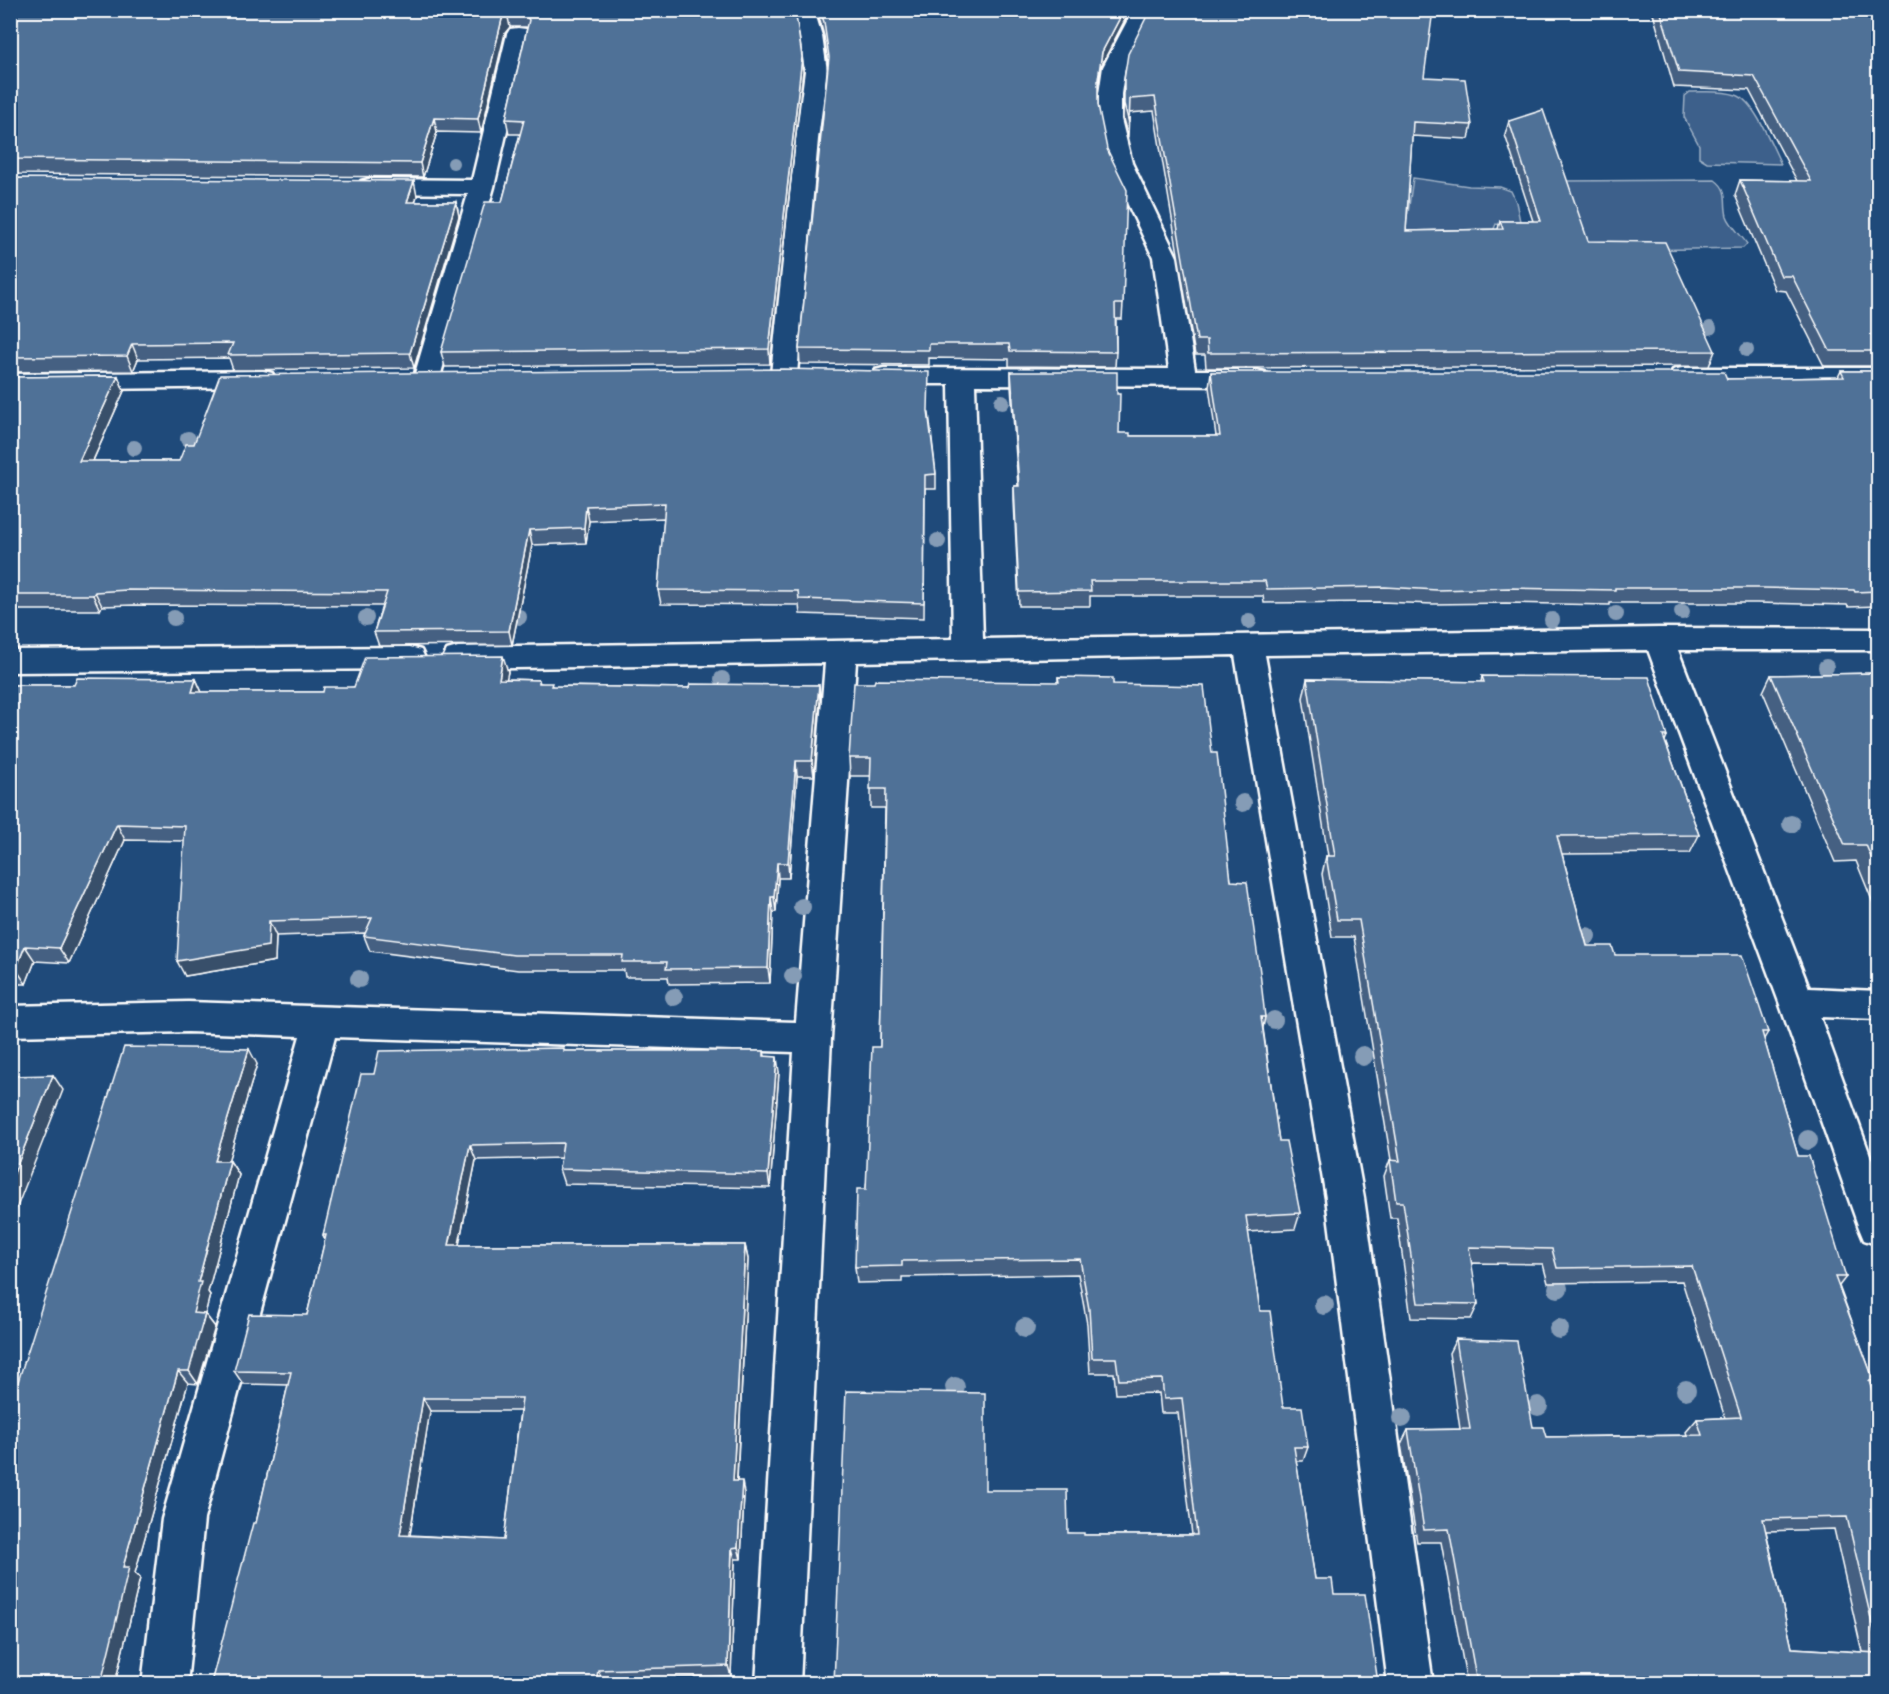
<svg xmlns="http://www.w3.org/2000/svg" width="1889" height="1694" font-family="'Shantell Sans',sans-serif">
	<style>
		.green { fill: #3c618b; stroke: #9eb0c5; stroke-width: 1.5 }
		.lines { fill: none; stroke-linecap: round; stroke-linejoin: round }
		.minor-casing { stroke: #fff; stroke-width: 5 }
		.minor { fill: #1f4a7a; fill-rule: evenodd }
		.tree { fill: #859cb6 }
		.wall { fill: #456182; stroke: #fff; stroke-width: 1.5; fill-rule: evenodd }
		.shaded-wall { fill: #384f6a; stroke: #fff; stroke-width: 1.5 }
		.building { fill: #507197; stroke: #fff; stroke-width: 1.5; fill-rule: evenodd }
	</style>
	<rect width="100%" height="100%" fill="#1f4a7a"/>
	<filter id="ink" filterUnits="userSpaceOnUse"><feTurbulence type="fractalNoise" baseFrequency=".0167" numOctaves="2"/><feDisplacementMap in="SourceGraphic" scale="12" xChannelSelector="R" yChannelSelector="G"/><feConvolveMatrix kernelMatrix="1 2 1 2 8 2 1 2 1" color-interpolation-filters="sRGB"/></filter>
	<g filter="url(#ink)">
		<path class="green" d="M1690,92C1704,92 1722,90 1736,95C1754,100 1773,148 1781,164L1707,162L1699,157V145L1684,117L1685,96Z
			M1413,178L1469,186L1500,187L1511,191L1516,202L1520,221L1515,228L1496,224L1490,238L1416,243L1401,228L1408,213Z
			M1715,180C1730,191 1723,201 1727,216C1730,225 1742,236 1747,244L1743,248L1587,251L1560,181Z"/>
		<g class="lines">
			<defs>
				<path id="minor" d="M793,10H814L822,36L827,71L818,139L797,374L793,380L784,382L775,380L771,374L796,139L805,71L800,36Z
					M1133,10H1154L1125,67L1121,94V119L1132,163L1177,257L1195,370H1256L1265,372L1269,378L1265,384L1256,386L975,385L983,639L1659,628L1878,629V650H1678L1809,988L1878,991V1019L1820,1017L1878,1177V1245L1864,1240L1859,1228L1779,1002L1648,650L1265,655L1364,1198L1433,1684H1388L1326,1198L1235,655L856,662L831,1038L800,1684H756L794,1052L335,1037L204,1519L187,1684H142L162,1519L300,1036L188,1032L10,1036V1006L188,1002L796,1022L825,663L458,669L447,666L443,658L447,650L458,647L953,639L949,384H884L875,382L871,376L875,370L884,368L1169,369L1153,257L1108,163L1099,119V94L1103,67Z
					M518,28L526,29L529,34L494,187L440,377L436,383L427,385L418,383L414,377L468,194L369,193L361,191L357,186L361,181L369,179L472,180L507,34L510,29Z
					M1682,368H1878V384H1682L1673,382L1669,376L1673,370Z
					M263,371L272,373L276,379L272,385L263,387L10,390V374Z
					M410,647L421,650L425,658L421,666L410,669L10,672V650Z"/>
			</defs>
			<use href="#minor" class="minor-casing"/>
			<use href="#minor" class="minor"/>
		</g>
		<g class="tree">
			<circle cx="453" cy="163" r="6"/>
			<circle cx="1710" cy="328" r="7"/>
			<circle cx="1747" cy="350" r="7"/>
			<circle cx="1002" cy="402" r="8"/>
			<circle cx="188" cy="439" r="8"/>
			<circle cx="134" cy="448" r="8"/>
			<circle cx="938" cy="541" r="8"/>
			<circle cx="1682" cy="612" r="8"/>
			<circle cx="1616" cy="614" r="8"/>
			<circle cx="519" cy="617" r="8"/>
			<circle cx="174" cy="618" r="8"/>
			<circle cx="366" cy="618" r="8"/>
			<circle cx="1552" cy="620" r="8"/>
			<circle cx="1249" cy="621" r="8"/>
			<circle cx="1826" cy="667" r="8"/>
			<circle cx="722" cy="679" r="8"/>
			<circle cx="1243" cy="803" r="9"/>
			<circle cx="1791" cy="824" r="9"/>
			<circle cx="802" cy="907" r="9"/>
			<circle cx="1587" cy="936" r="9"/>
			<circle cx="793" cy="976" r="9"/>
			<circle cx="359" cy="979" r="9"/>
			<circle cx="674" cy="997" r="9"/>
			<circle cx="1274" cy="1020" r="9"/>
			<circle cx="1363" cy="1056" r="10"/>
			<circle cx="1808" cy="1140" r="10"/>
			<circle cx="1558" cy="1288" r="10"/>
			<circle cx="1324" cy="1305" r="10"/>
			<circle cx="1025" cy="1328" r="10"/>
			<circle cx="1559" cy="1329" r="10"/>
			<circle cx="955" cy="1387" r="10"/>
			<circle cx="1686" cy="1390" r="10"/>
			<circle cx="1538" cy="1406" r="10"/>
			<circle cx="1402" cy="1418" r="10"/>
		</g>
		<path class="wall" d="M10,10H794L802,57L803,71L770,364L445,367L441,352L502,202L520,134H509L506,119L527,28L526,27H510L505,33L481,133L437,132L423,177L10,174Z
			M817,10H1130L1101,66L1098,87V105L1123,304L1122,319H1116V352L1115,367L1009,366V359L929,358V365L800,364L799,349L828,62L824,36Z
			M1652,10H1878V366H1824L1786,291L1775,290L1735,195L1740,180L1797,181L1749,90L1674,87Z
			M1424,77L1472,125L1469,139L1412,136L1406,231L1498,229L1500,221H1533L1505,135L1509,121L1588,241L1715,351L1709,366L1206,368L1205,355H1195L1154,111L1129,113L1128,137L1123,119L1124,80Z
			M10,178L417,196L415,202H456L459,216L414,368L233,370L229,358L138,359L133,371L10,372Z
			M1841,371H1878V606L1848,607L1847,605L1757,603H1610V605L1506,603L1433,604L1381,602L1264,603L1263,596H1090V606H1019L1014,501V486H1018L1011,387V372L1119,433L1130,436H1216L1209,387L1211,372L1727,379L1838,377Z
			M118,376L124,391L93,461H179L929,413L936,474V489H925L924,618L800,614L799,605L661,604L658,590L664,518L589,521L586,543L532,545L512,645L379,646L374,632L382,606L134,605L102,606L100,610H10V377Z
			M508,672L506,679L539,680L540,683L553,686L689,688L819,685L820,701L814,776H797L789,878H778L776,912H773L770,983L669,984L668,977H625L624,970H518L370,951L364,936L365,933L276,936L275,961L185,976V841L125,840L69,963L35,961L26,984H10V685H74L196,679L202,692H323L354,687Z
			M1878,673V915L1856,861L1835,862L1763,692L1771,675Z
			M1482,676L1667,736L1665,741L1699,835L1690,853L1562,854L1587,946L1615,955L1768,1032L1764,1039L1798,1156L1846,1277L1839,1286L1874,1381L1870,1385L1878,1409V1683H1467L1441,1542H1417L1401,1444L1408,1430L1460,1429L1449,1353L1456,1339L1533,1427L1546,1437L1687,1435L1686,1432L1697,1419L1725,1418L1682,1281L1548,1283L1543,1264L1471,1263L1478,1304L1471,1319L1411,1318L1397,1218H1390L1384,1176L1390,1160H1391L1354,937H1332L1322,874L1326,856H1328L1303,698L1307,679L1481,682ZM1834,1529L1862,1652L1792,1648L1766,1531Z
			M1058,677L1113,684L1212,753L1231,881L1265,1017L1263,1028L1279,1141L1300,1213L1295,1229L1248,1232L1260,1311L1283,1407L1308,1447L1303,1461H1296L1315,1579L834,1683L985,1490L1068,1533L1084,1535H1192L1178,1413H1161L1159,1393L1116,1394L1114,1373H1090L1087,1324L1078,1274L902,1277V1282L857,1283L855,1267L866,1189L880,1047L885,808H871V776H850L849,758L1058,682Z
			M565,1051H764L765,1056L779,1072L770,1188L564,1184L559,1169L561,1158L476,1160L459,1245H745L748,1259L737,1481L744,1493L741,1559H735L731,1676L603,1680L602,1683H211L256,1523L288,1385L243,1384L234,1371L307,1315L325,1240L323,1235L374,1074ZM430,1411H520L504,1540L410,1535Z
			M257,1064L228,1161H230L239,1175L208,1292L210,1295L205,1314L215,1327L198,1384L188,1383L135,1573L140,1578L115,1683L11,1407Z"/>
		<path class="shaded-wall" d="M1124,10H1130L1101,66L1097,94L1098,79L1102,52Z
			M507,13L510,27L505,33L481,133L478,119L502,19Z
			M802,57L803,71L770,364L769,349Z
			M434,118L437,132L423,177L420,163Z
			M414,181L417,196L411,216L407,202Z
			M456,202L459,216L414,368L410,353Z
			M132,344L138,359L133,371L127,356Z
			M118,376L124,391L86,476L79,461Z
			M586,506L589,521L586,543L584,528Z
			M529,530L532,545L512,645L509,631Z
			M95,592L102,606L100,610L93,595Z
			M503,656L508,672L503,695L499,679Z
			M196,679L203,695L192,692Z
			M819,685L820,701L814,776L812,761Z
			M796,761L797,776L789,878L788,863Z
			M117,824L125,840L69,963L59,948Z
			M777,863L778,878L776,912L774,897Z
			M771,897L773,912L770,983L768,968Z
			M269,921L276,936L275,961L185,976L177,961Z
			M25,946L35,961L26,984L16,969Z
			M249,1049L257,1064L224,1175L215,1161Z
			M777,1057L779,1072L770,1188L768,1174Z
			M53,1075L63,1090L10,1225V1183Z
			M470,1145L476,1160L456,1259L449,1245Z
			M230,1161L239,1175L208,1292L210,1295L202,1326L205,1314L215,1327L198,1384L189,1371L193,1313L198,1282Z
			M745,1245L748,1259L736,1493L733,1481Z
			M178,1371L188,1383L135,1573L140,1578L115,1683H101L123,1567Z
			M423,1398L430,1411L408,1546L400,1535Z
			M742,1481L744,1493L741,1559L738,1547Z
			M732,1548L735,1559L731,1676L728,1666Z
			M598,1670L603,1680L602,1683H596Z"/>
		<path class="building" d="M10,10H794L797,22L802,57L769,349L441,352L485,202H502L524,120L506,119L529,20L524,13H507L502,19L478,119L434,118L420,163L10,159Z
			M820,10H1124L1102,52L1098,79V105L1107,149L1127,190L1123,304H1115L1116,352L1010,351L1009,344H929V350L799,349L829,57L824,22Z
			M1150,10H1433L1424,77L1465,79L1472,125L1413,122L1406,231L1503,229L1500,221H1541L1509,121L1543,110L1588,241L1665,242L1715,351L1208,353L1207,340H1197L1155,97L1130,99L1129,123L1124,104V80L1128,54Z
			M1660,10H1878V351H1830L1792,276H1781L1740,180L1811,181L1754,76L1679,72Z
			M10,178L414,181L407,202H456L410,353L228,355L233,343L132,344L127,356L10,357Z
			M783,369L929,372L928,411L936,474L925,475L924,603L799,599L798,591L658,590L665,503L586,506L584,528L529,530L509,631L374,632L387,592L127,590L95,592L93,595H10V377L118,376L79,461H179L186,444H194L220,375Z
			M1841,371H1878V591L1855,592L1854,590L1763,588H1615V590L1510,588L1437,590L1385,587L1267,589L1265,581H1090L1091,591L1019,592L1014,486H1019L1011,372H1117V394H1120L1119,433H1130V436H1220L1211,372H1724L1727,379L1844,377Z
			M503,656L499,679L539,680V683H552L551,686L689,688L690,684L819,685L812,761H796L788,863H777L774,897H771L768,968L666,969L667,962H622L623,955H514L364,936L372,918L269,921L268,946L177,961L185,826L117,824L59,948L25,946L16,969H10V685H74L77,678L196,679L192,692H323L324,687H354L365,657Z
			M1878,673V874L1866,845H1845L1771,675Z
			M1482,676L1649,677L1667,736H1663L1699,835L1557,836L1587,946H1612L1615,955H1742L1768,1032H1762L1798,1156H1809L1846,1277H1835L1874,1381H1869L1878,1409V1648L1847,1517L1763,1519L1792,1648L1878,1653V1683H1477L1449,1529L1424,1530L1408,1430L1470,1429L1456,1339L1517,1341L1533,1427H1543L1546,1437L1702,1435L1697,1419L1741,1417L1692,1266L1557,1268L1552,1249L1469,1247L1478,1304L1418,1303L1403,1202H1396L1390,1160L1400,1161L1359,920H1337L1326,856H1335L1307,679L1484,682Z
			M1058,677L1113,678V684L1204,686L1212,753H1217L1231,881L1247,882L1260,972L1265,1017H1261L1279,1141H1286L1300,1213L1246,1216L1260,1311H1270L1283,1407H1302L1308,1447H1294L1315,1579H1332L1334,1594H1365L1378,1683H834L846,1391L985,1393V1490H1067L1068,1533H1084V1535H1197L1182,1398L1164,1399L1162,1379L1119,1380L1116,1358H1092L1089,1309L1080,1259L902,1261V1266L855,1267L857,1189H866L872,1047H880L886,789H870L871,758H849L854,683H874L875,680L1059,682Z
			M124,1047L249,1049L215,1161H230L198,1282H201L193,1313L205,1314L189,1371H178L123,1567H129L101,1683H10V1407Z
			M564,1048V1051H764V1056L777,1057L768,1174L559,1169L563,1143L470,1145L449,1245H745L733,1481H742L738,1547L732,1548L728,1666L598,1670L596,1683H211L253,1523H256L291,1372L234,1371L249,1314L307,1315L326,1235H323L361,1074H374L379,1051ZM423,1398H522L504,1540L400,1535Z
			M53,1075L10,1183V1076Z"/>
	</g>
	<rect width="1889" height="1694" fill="none" stroke="#1f4a7a" stroke-width="36"/>
	<rect x="18" y="18" width="1853" height="1658" fill="none" stroke="#fff" stroke-width="2" filter="url(#ink)"/>
</svg>
